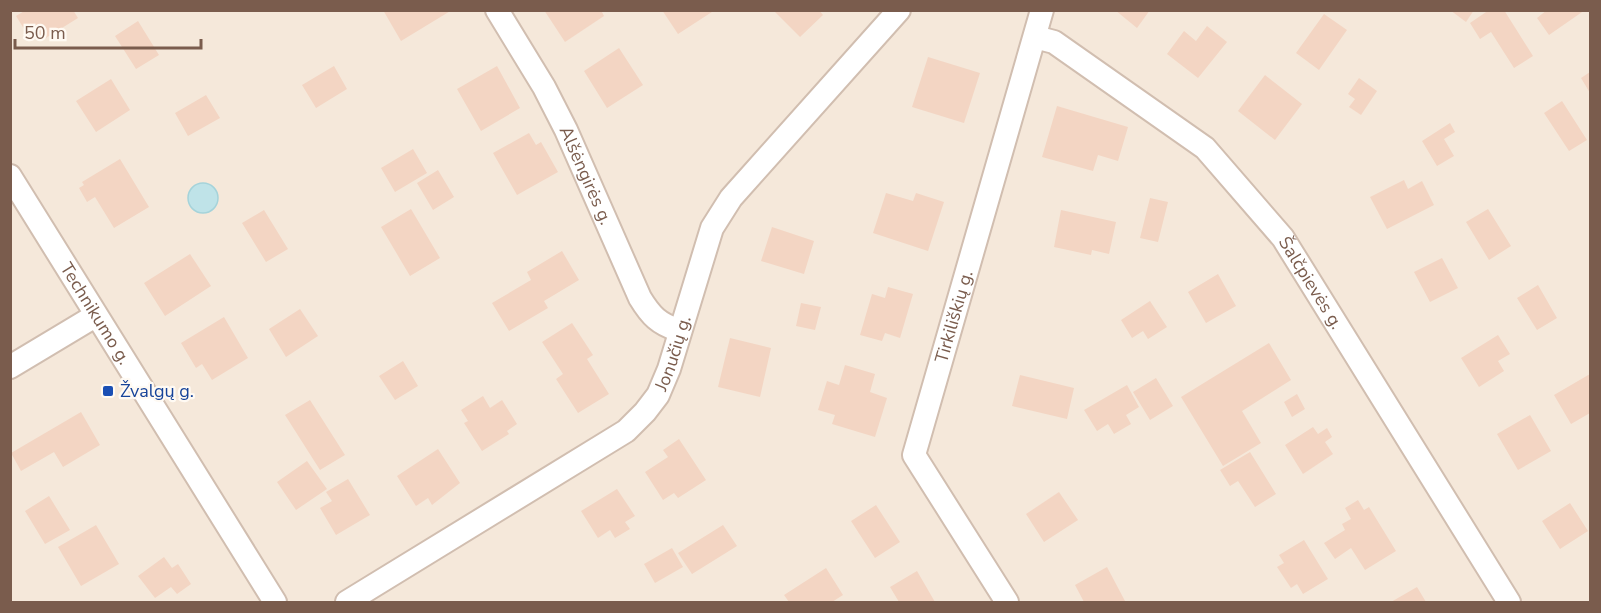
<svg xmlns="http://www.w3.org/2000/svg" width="1601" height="613" font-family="'Nunito Sans',sans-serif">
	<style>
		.residential { fill: #f5e8da }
		.water { fill: #bfe3e8; stroke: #a5d3da; stroke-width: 1.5 }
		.building { fill: #f3d5c3 }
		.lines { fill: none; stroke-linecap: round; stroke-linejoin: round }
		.street-casing { stroke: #d1beb0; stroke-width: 26 }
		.street { stroke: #fff; stroke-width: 22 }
		.transit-dot { fill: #1a4fb4; stroke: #fffaf3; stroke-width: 2 }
		.labels { text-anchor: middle; stroke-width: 4.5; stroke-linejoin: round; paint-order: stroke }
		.street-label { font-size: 18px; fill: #7a5c4d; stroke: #fffaf3 }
		.transit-label { font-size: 18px; fill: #164399; stroke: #fffaf3; text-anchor: start }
	</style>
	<rect width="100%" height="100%" fill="#fdf6ec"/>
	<path class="residential" d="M11,11H1590V602H11Z"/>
	<path class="water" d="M188 198a15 15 0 1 1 30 0a15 15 0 1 1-30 0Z"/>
	<path class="building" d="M26,10H73L78,18L41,41L33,28L26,32L16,16Z
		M383,10H452L401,41Z
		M544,10H601L604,16L565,42Z
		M662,10H715L678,34Z
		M773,10H819L823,15L800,37Z
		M1115,10H1150L1137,28Z
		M1450,10H1474L1466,22Z
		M1489,10H1504L1533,56L1514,68L1491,32L1480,39L1470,23Z
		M1547,10H1585L1549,35L1537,18Z
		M1324,14L1347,30L1319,70L1296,53Z
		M138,21L159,55L136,69L115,36Z
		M1207,26L1227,42L1198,78L1167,54L1184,31L1196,41Z
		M619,48L643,85L607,108L584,71Z
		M928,57L980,73L964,123L912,107Z
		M334,66L347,89L316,108L302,85Z
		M497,66L520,108L481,131L457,89Z
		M1590,72V93L1581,78Z
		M1265,75L1302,104L1275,140L1238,111Z
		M1359,78L1377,91L1361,115L1349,107L1355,99L1348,94Z
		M111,79L130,110L96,132L76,101Z
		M206,95L220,118L188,136L175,113Z
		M1562,101L1587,140L1569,151L1544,113Z
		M1057,106L1128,127L1118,161L1098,155L1093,171L1042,157Z
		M1450,123L1455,132L1444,139L1454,156L1437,166L1422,141Z
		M529,133L536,145L541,142L558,172L517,195L493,153Z
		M413,149L427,173L395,192L381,168Z
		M120,159L149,207L114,228L95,197L87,202L79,188L84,185L82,182Z
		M438,170L454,197L433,210L417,183Z
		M1404,180L1408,189L1422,181L1434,205L1387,229L1370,197Z
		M886,193L913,201L916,193L944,202L928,251L873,233Z
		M1150,198L1168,202L1158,242L1140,238Z
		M411,209L440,258L410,276L381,227Z
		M1488,209L1511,246L1489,260L1466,222Z
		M264,210L288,249L266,262L242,223Z
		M1061,210L1116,222L1109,254L1092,250L1091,255L1054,247Z
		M772,227L814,241L804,274L761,261Z
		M562,251L579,280L544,301L548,308L509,331L492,303L531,280L527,272Z
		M190,254L211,286L165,316L144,283Z
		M1442,258L1458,288L1430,302L1414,272Z
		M1218,274L1236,306L1206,323L1188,292Z
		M1538,285L1557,318L1537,330L1517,298Z
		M888,287L913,294L900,338L885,333L882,341L860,335L872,294L885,298Z
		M1150,301L1167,327L1148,339L1143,331L1132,338L1121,320Z
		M801,303L821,307L815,330L796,326Z
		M300,309L318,336L286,357L269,329Z
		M224,317L248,358L212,380L202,364L196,368L181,343Z
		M572,323L593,355L587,359L609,394L578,413L556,379L563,374L542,342Z
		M1498,335L1510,354L1498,361L1504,371L1479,387L1461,358Z
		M730,338L771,348L760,397L718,387Z
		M1269,343L1291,380L1242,411L1261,443L1223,466L1181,397Z
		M403,361L418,386L395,400L379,376Z
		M845,365L875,374L870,392L887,398L875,437L832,424L835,415L818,410L827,381L839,385Z
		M1590,374V413L1571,424L1554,395Z
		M1020,375L1074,388L1067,419L1012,406Z
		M1156,378L1173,406L1150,420L1133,392Z
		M1127,385L1139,407L1126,415L1131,424L1114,434L1108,424L1097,431L1084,410Z
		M1297,394L1305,409L1292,417L1284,402Z
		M483,396L490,408L502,400L517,424L507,431L509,434L482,451L464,423L468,421L461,410Z
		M310,400L345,455L320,470L285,415Z
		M81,412L100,445L63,467L54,452L21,471L11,453Z
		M1530,415L1551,451L1518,470L1497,434Z
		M1313,427L1318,434L1327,428L1332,437L1325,442L1333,454L1303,474L1285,445Z
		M679,439L706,480L678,498L674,493L663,500L645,472L668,457L663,450Z
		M438,449L460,483L432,505L428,498L416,506L397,476Z
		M1250,452L1276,494L1255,507L1238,481L1230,486L1220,470Z
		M307,461L327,489L296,510L277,482Z
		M348,479L370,515L336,535L320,508L332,501L326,492Z
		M617,489L635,516L625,522L630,529L615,538L610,530L598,538L581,511Z
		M1059,492L1078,520L1044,542L1026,514Z
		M49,496L70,530L45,544L25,511Z
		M1358,500L1364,510L1369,507L1396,551L1365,570L1351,548L1335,559L1324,543L1345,530L1342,524L1351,519L1345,508Z
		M1570,503L1588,531L1560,549L1542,521Z
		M876,505L900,542L875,558L851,521Z
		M96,525L119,564L81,586L58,547Z
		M723,525L737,546L692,574L678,553Z
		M1304,540L1328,579L1303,594L1297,584L1291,588L1277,567L1284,563L1279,555Z
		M672,548L683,567L655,583L644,564Z
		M164,557L172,568L178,564L191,584L177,594L171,587L155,598L138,576Z
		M1107,567L1125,601L1084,602L1075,585Z
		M826,568L843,595L832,602H789L784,595Z
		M917,571L935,602H899L890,587Z
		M1417,587L1426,602H1391Z"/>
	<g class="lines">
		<defs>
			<g id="street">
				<path id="s1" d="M497,10L544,87L566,130L640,298C651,316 659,324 678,330"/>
				<path id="s2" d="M1035,37L1054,42L1205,148L1283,238L1509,602"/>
				<path id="s3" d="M10,176L275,602"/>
				<path d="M10,367L95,316"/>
				<path id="s4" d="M347,602L626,431L645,412L658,395L669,369L712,228L731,198L899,10"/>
				<path id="s5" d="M1007,602L914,455L1042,10"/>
			</g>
		</defs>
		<use href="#street" class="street-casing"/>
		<use href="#street" class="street"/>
	</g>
	<rect class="transit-dot" x="102" y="385" width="12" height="12" rx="3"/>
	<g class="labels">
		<g class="street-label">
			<text dy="6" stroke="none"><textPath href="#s1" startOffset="188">Alšėngirės g.</textPath></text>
			<text dy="6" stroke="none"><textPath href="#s2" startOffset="376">Šalčpievės g.</textPath></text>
			<text dy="6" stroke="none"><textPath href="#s3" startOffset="162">Technikumo g.</textPath></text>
			<text dy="6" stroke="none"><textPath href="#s5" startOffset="318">Tirkiliškių g.</textPath></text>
			<text dy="6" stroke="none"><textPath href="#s4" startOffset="420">Jonučių g.</textPath></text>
		</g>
		<g class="transit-label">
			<text x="120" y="397">Žvalgų g.</text>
		</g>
	</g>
	<rect width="1601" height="613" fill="none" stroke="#7a5c4d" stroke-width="24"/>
	<path d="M15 39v9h186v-9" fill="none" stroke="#7a5c4d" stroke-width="3"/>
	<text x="24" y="39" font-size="18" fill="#7a5c4d" stroke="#fffaf3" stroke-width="4.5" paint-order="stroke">50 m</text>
</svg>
